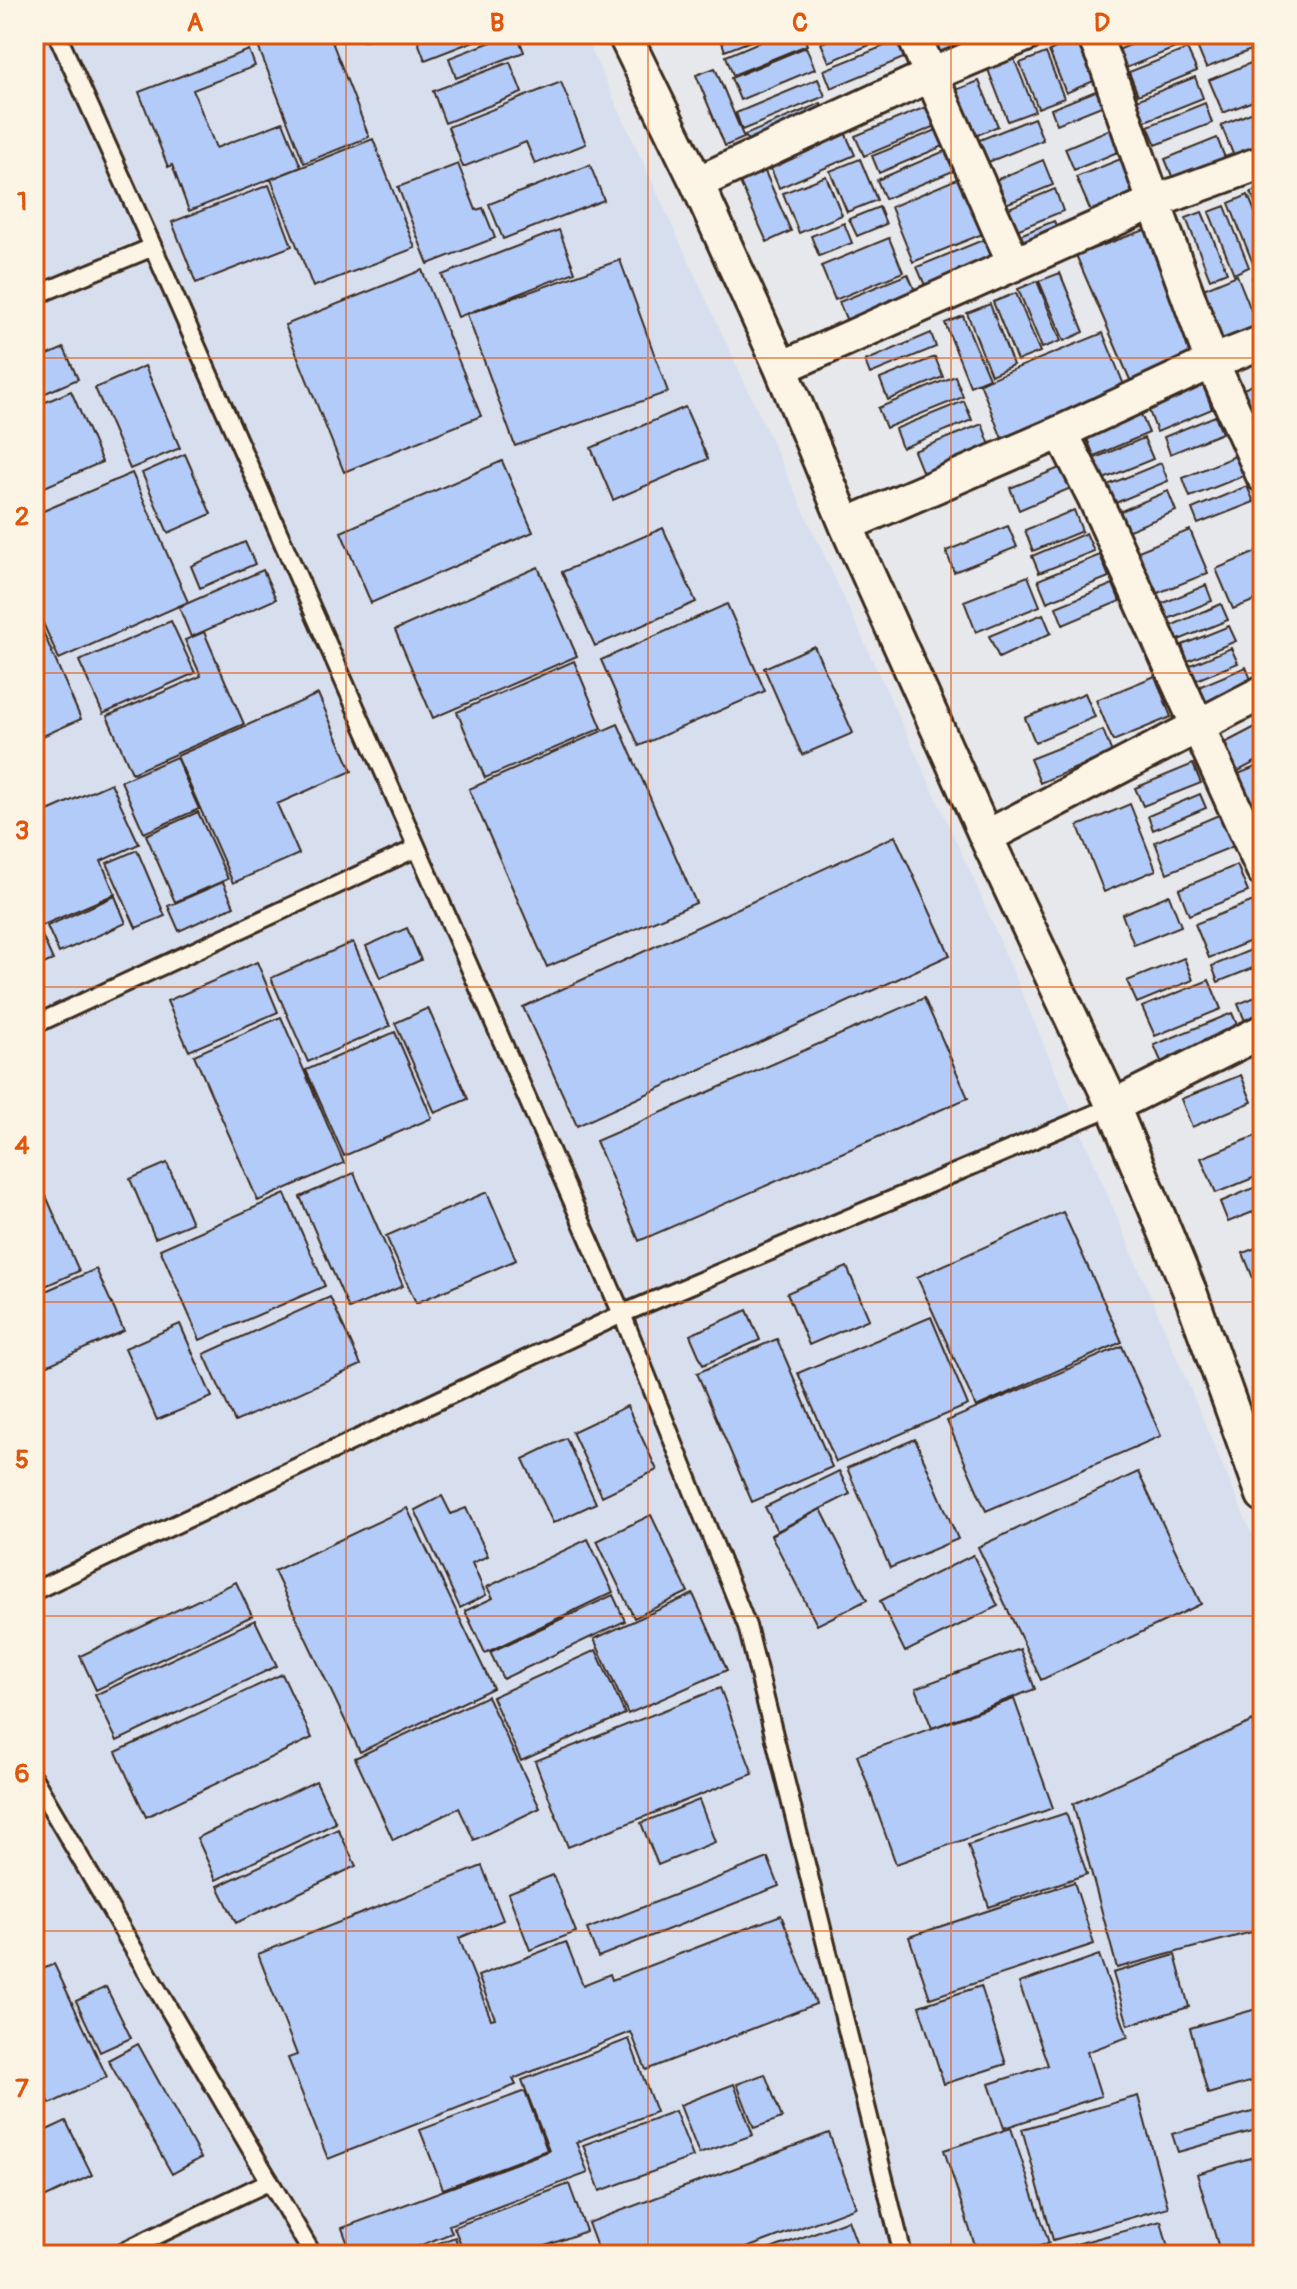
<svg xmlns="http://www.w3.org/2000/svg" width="1297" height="2289" font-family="Pangolin,sans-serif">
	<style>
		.built { fill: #d7dfef }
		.building { fill: #b3cbf9; stroke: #3b2a1e; stroke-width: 2 }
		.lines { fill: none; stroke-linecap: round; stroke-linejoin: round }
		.lane-casing { stroke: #3b2a1e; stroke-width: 22 }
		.street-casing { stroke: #3b2a1e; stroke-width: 38 }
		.lane { stroke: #fcf5e5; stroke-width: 16 }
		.street { stroke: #fcf5e5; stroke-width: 32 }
		.grid { fill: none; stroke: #df570d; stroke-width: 2; stroke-opacity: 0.55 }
		.neatline { fill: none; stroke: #df570d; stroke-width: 3 }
		.grid-label { font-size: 26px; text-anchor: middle; font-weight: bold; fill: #df570d }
	</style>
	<rect width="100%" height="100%" fill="#e6e8eb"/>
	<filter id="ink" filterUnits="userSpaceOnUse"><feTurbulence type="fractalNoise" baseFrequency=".0125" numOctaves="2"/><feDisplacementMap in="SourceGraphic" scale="16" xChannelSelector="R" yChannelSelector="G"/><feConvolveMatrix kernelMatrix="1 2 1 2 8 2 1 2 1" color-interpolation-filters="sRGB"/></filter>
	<g filter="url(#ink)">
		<path class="built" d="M34,34H584L974,880L1253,1537L1263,1534V2255H34Z"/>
		<path class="building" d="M273,34H329L369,137L304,163L256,41Z
			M360,34H381L363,41Z
			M415,34H492L425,60Z
			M512,34H517L524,52L456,78L449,58Z
			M719,34H769L725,51Z
			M778,34H803L807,45L733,75L726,56Z
			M844,34H896L829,62L821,43Z
			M946,34H991L935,62L927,41Z
			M1155,34H1187L1190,42L1126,68L1118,50Z
			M1192,34H1256L1261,46L1206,68Z
			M1079,38L1096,80L1066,93L1049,51Z
			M899,40L906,57L831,88L824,70Z
			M806,47L815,69L740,100L731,78Z
			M1187,49L1197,71L1138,95L1129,72Z
			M249,50L255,66L193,90L216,148L283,122L301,167L189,211L172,165L168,167L139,92Z
			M1046,53L1064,98L1038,108L1020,63Z
			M1013,56L1035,111L1008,121L987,67Z
			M1263,58V97L1223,113L1209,80Z
			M510,62L522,93L445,123L433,91Z
			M715,68L744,138L725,146L696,75Z
			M1195,77L1203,98L1143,122L1134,101Z
			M818,79L825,96L742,130L736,113Z
			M979,81L998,126L971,138L953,91Z
			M561,82L586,144L535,164L526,142L463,167L448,127Z
			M1098,90L1104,105L1057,124L1051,109Z
			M821,103L828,116L752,149L745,135Z
			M1205,103L1212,123L1156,145L1148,126Z
			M933,104L941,124L864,156L855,136Z
			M1263,108V156L1238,166L1221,125Z
			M1034,118L1043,140L981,165L972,143Z
			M1120,125L1130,147L1074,170L1065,148Z
			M939,129L946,145L879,173L872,156Z
			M844,130L855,155L779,188L768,162Z
			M1217,138L1228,165L1176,186L1165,159Z
			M373,139L415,248L313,287L271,179Z
			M954,147L963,167L885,199L877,180Z
			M1128,156L1146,200L1095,221L1076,177Z
			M860,159L877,200L847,212L830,171Z
			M1043,160L1053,185L1001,206L991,182Z
			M458,164L476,210L483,208L495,238L428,264L398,187Z
			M590,165L604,200L503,239L489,204Z
			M763,167L791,231L767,242L738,178Z
			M966,175L990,231L913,262L891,207Z
			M826,176L842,215L799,233L783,193Z
			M269,185L292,246L196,283L172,222Z
			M1263,187V221L1251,192Z
			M1055,189L1063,211L1012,232L1004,210Z
			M1248,195L1263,231V262L1254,266L1229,203Z
			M1225,206L1249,267L1234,274L1209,212Z
			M879,207L886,224L857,236L849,219Z
			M1202,212L1227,272L1210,279L1186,218Z
			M1054,221L1059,232L1020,248L1015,237Z
			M844,223L852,243L819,256L811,236Z
			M1153,227L1190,356L1134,389L1076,255Z
			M559,230L575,272L458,317L442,275Z
			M990,237L999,261L927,290L917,267Z
			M889,238L903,272L835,300L821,266Z
			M620,260L668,392L515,446L467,314Z
			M422,270L481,416L344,472L285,325Z
			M1060,273L1084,332L1064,341L1039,281Z
			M1263,273V304L1252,278Z
			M908,274L918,298L849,326L839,302Z
			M1237,275L1259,330L1219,347L1196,292Z
			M1037,281L1061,341L1042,348L1018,289Z
			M1016,293L1040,352L1017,361L993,302Z
			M990,304L1013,365L991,375L967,313Z
			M963,316L989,378L970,386L945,323Z
			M931,333L936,347L870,374L865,361Z
			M1103,333L1128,395L1005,446L980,383Z
			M64,348L78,379L34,398V361Z
			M935,357L943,377L888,400L880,379Z
			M145,366L180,448L130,469L95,388Z
			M955,376L963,397L886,428L878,408Z
			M1263,381V403L1251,408L1243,389Z
			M1203,385L1212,409L1157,432L1148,408Z
			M71,391L102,462L38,490L34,481V407Z
			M964,401L972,420L902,448L895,429Z
			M1263,406V430L1261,431L1252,410Z
			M685,407L708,459L613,500L591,448Z
			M1140,412L1149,433L1094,456L1085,434Z
			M1215,416L1222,433L1170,454L1164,437Z
			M982,424L993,453L926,481L914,451Z
			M1144,438L1153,459L1094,483L1085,462Z
			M1242,453L1251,473L1190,497L1183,478Z
			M185,454L211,514L168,533L142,473Z
			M502,461L533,532L371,603L341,532Z
			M1161,463L1168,481L1113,504L1105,486Z
			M1062,467L1071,488L1019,510L1010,488Z
			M132,473L188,602L59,659L34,603V515Z
			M1247,486L1254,502L1198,524L1192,509Z
			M1168,491L1176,511L1122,533L1114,514Z
			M1074,510L1082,531L1033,551L1025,530Z
			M1008,526L1017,547L954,572L946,551Z
			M663,528L696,602L595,646L562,572Z
			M1190,530L1208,573L1148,597L1131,554Z
			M1086,533L1094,551L1039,573L1032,556Z
			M245,542L255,564L200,588L191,566Z
			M1263,549V597L1233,609L1216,569Z
			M1100,555L1109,577L1047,602L1038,580Z
			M538,567L577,656L433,718L395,630Z
			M263,570L276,599L191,637L179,607Z
			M1028,576L1040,606L976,632L964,601Z
			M1113,584L1120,601L1063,625L1056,607Z
			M1206,585L1212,601L1168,619L1161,604Z
			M727,604L765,691L639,746L601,660Z
			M1221,604L1228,620L1174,642L1168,627Z
			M34,611L81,719L34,740Z
			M1043,614L1051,633L999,658L989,636Z
			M171,621L195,673L103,714L79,661Z
			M1229,626L1236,641L1188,661L1182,645Z
			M204,632L244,724L132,773L107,716L201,676L185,640Z
			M814,646L853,733L802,755L764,668Z
			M1231,648L1238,663L1194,681L1188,666Z
			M574,661L602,728L485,778L457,712Z
			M1246,667L1254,687L1204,707L1196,688Z
			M1155,676L1171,717L1113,741L1096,700Z
			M1085,693L1095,717L1035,742L1025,718Z
			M318,694L352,771L277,804L299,854L233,883L177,756Z
			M1263,723V758L1231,775L1217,747Z
			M618,724L696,903L547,967L469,789Z
			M1103,730L1112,753L1040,783L1030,759Z
			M176,757L199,809L144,833L121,781Z
			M1193,764L1201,783L1143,806L1135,788Z
			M1263,764V796L1250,802L1238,774Z
			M111,783L139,844L101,861L115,894L41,926L34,911V817Z
			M1200,794L1206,808L1153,830L1148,816Z
			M1130,804L1156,870L1104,892L1078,826Z
			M1263,804V825L1257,828L1250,809Z
			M198,812L228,879L175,902L146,835Z
			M1221,814L1234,846L1167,873L1155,842Z
			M895,836L950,955L577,1126L523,1007Z
			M137,850L165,916L136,928L107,863Z
			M1237,865L1248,892L1189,915L1179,889Z
			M223,882L234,906L179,931L168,906Z
			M1169,895L1181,926L1134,945L1122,914Z
			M115,896L126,923L59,953L47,926Z
			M1256,900L1263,918V936L1209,958L1195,924Z
			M34,918L53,960L34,968Z
			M407,928L421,960L380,978L366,946Z
			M353,942L390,1026L308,1062L271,978Z
			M1263,945V964L1218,982L1212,966Z
			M1184,958L1193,980L1137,1003L1127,981Z
			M257,962L278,1012L189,1051L167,1001Z
			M1209,980L1221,1009L1155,1036L1142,1007Z
			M1263,994V1019L1247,1026L1238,1004Z
			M924,998L968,1098L639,1241L596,1141Z
			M428,1008L468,1099L435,1113L395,1023Z
			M1232,1013L1241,1034L1163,1066L1154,1045Z
			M281,1017L344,1163L258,1201L194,1055Z
			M395,1032L432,1118L344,1156L306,1070Z
			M1241,1075L1252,1102L1192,1127L1181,1099Z
			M1263,1133V1174L1216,1193L1201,1158Z
			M167,1163L192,1223L155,1238L130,1179Z
			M354,1173L403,1286L349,1309L300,1197Z
			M1263,1184V1208L1228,1222L1220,1202Z
			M487,1192L516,1260L416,1303L386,1236Z
			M285,1194L325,1286L200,1340L160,1249Z
			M46,1196L79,1271L34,1291V1201Z
			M1063,1212L1122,1342L976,1407L917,1277Z
			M1263,1245V1279L1255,1283L1243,1253Z
			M847,1267L869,1319L809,1345L787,1293Z
			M96,1269L124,1331L37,1370L34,1363V1296Z
			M1263,1292V1313L1256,1295Z
			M330,1297L361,1365L235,1422L204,1354Z
			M747,1310L760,1340L703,1365L690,1335Z
			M931,1317L968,1405L836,1462L798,1373Z
			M180,1324L212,1397L157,1420L125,1348Z
			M777,1339L832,1467L752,1502L697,1373Z
			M1122,1346L1161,1436L986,1511L947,1421Z
			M627,1406L657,1470L602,1496L572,1432Z
			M566,1438L596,1503L553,1523L523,1459Z
			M915,1439L958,1539L890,1568L847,1468Z
			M839,1471L850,1494L777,1531L765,1507Z
			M1138,1472L1201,1604L1041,1680L978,1547Z
			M442,1496L451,1514L466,1508L488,1556L472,1563L486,1595L460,1608L415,1510Z
			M407,1508L493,1688L360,1752L274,1571Z
			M821,1509L867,1600L817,1625L771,1535Z
			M651,1515L688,1592L634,1618L597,1541Z
			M588,1539L613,1592L485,1653L465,1611L493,1598L487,1587Z
			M973,1555L998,1606L905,1652L880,1601Z
			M236,1582L252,1616L96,1690L80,1656Z
			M693,1594L727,1670L628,1714L594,1639Z
			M613,1595L625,1621L503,1679L490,1652Z
			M255,1620L277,1666L117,1741L95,1695Z
			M1020,1649L1035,1689L932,1728L916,1688Z
			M596,1650L625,1714L521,1761L492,1697Z
			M282,1674L312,1738L146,1817L116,1752Z
			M720,1688L753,1774L568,1847L535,1761Z
			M487,1696L540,1808L474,1840L459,1808L393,1840L355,1758Z
			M1014,1699L1053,1808L896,1864L857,1755Z
			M1253,1721L1263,1762V1929L1117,1968L1073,1804Z
			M316,1781L336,1823L216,1880L197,1838Z
			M699,1800L715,1842L658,1865L641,1823Z
			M1066,1813L1087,1874L989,1907L968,1845Z
			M338,1829L356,1866L236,1923L218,1886Z
			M768,1858L779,1886L598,1957L587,1929Z
			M482,1866L503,1920L459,1938L491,2019L495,2018L478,1976L566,1942L583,1985L610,1974L612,1980L781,1915L816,2004L646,2070L631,2032L513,2079L516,2085L328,2159L288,2058L297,2055L258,1954Z
			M553,1875L576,1932L530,1950L508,1893Z
			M1074,1882L1094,1944L930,1998L909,1937Z
			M1099,1955L1128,2037L1087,2052L1101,2096L1004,2128L989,2084L1048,2065L1019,1983Z
			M1175,1955L1189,2007L1128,2025L1113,1973Z
			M54,1964L107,2077L50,2104L34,2070V1973Z
			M981,1986L1006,2064L944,2084L919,2006Z
			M106,1987L131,2038L100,2052L76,2001Z
			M1263,2007V2078L1208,2094L1190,2028Z
			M629,2039L656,2112L576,2142L588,2173L449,2225L452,2233L406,2251L408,2255H352L342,2228L549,2151L522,2080Z
			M138,2044L201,2158L172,2174L108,2060Z
			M765,2074L782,2118L754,2128L737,2084Z
			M734,2084L753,2135L699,2154L680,2105Z
			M525,2091L547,2150L443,2189L420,2130Z
			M1138,2096L1168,2207L1053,2240L1022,2129Z
			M1263,2109V2128L1178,2152L1172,2134Z
			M675,2111L693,2157L600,2191L583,2145Z
			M66,2121L92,2175L34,2203V2136Z
			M1011,2128L1049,2243L1014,2255H978L944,2150Z
			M829,2133L856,2207L728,2255H600L588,2223Z
			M1263,2154V2248L1240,2255H1221L1197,2174Z
			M569,2184L586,2231L522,2255H465L454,2227Z
			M848,2220L861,2255H755Z
			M1161,2221L1170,2255H1036Z
			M455,2237L461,2255H411L410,2254Z"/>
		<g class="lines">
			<defs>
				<path id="lane" d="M57,34L153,247L622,1314L747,1626L903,2255
					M34,296L153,247
					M34,1025L417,848
					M34,1591L622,1314L1113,1106
					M34,1779L313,2255
					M116,2255L270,2181"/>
				<path id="street" d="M624,34L697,183L781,368L846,525L986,837L1113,1106L1190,1292L1263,1495
					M913,34L1014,264
					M1093,34L1106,64L1154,202L1263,162
					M697,183L931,75L1028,34
					M781,368L1154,202L1212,362L1263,342
					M1061,432L1212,362L1263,476
					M846,525L1061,432L1094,497L1263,870
					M986,837L1263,692
					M1113,1106L1263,1031"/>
			</defs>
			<use href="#lane" class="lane-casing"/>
			<use href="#street" class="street-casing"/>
			<use href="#lane" class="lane"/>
			<use href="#street" class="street"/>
		</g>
	</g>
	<path class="grid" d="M346,34V2255M648,34V2255M951,34V2255M34,358H1263M34,673H1263M34,987H1263M34,1302H1263M34,1616H1263M34,1931H1263"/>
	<rect width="1297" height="2289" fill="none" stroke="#fcf5e5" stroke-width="88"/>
	<rect x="44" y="44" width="1209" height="2201" class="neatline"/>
	<g class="grid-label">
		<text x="195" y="31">A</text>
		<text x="497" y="31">B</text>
		<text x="800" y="31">C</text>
		<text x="1102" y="31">D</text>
		<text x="22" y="210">1</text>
		<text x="22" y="525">2</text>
		<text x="22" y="839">3</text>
		<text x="22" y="1154">4</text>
		<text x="22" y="1468">5</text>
		<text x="22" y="1782">6</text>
		<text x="22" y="2097">7</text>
	</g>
</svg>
